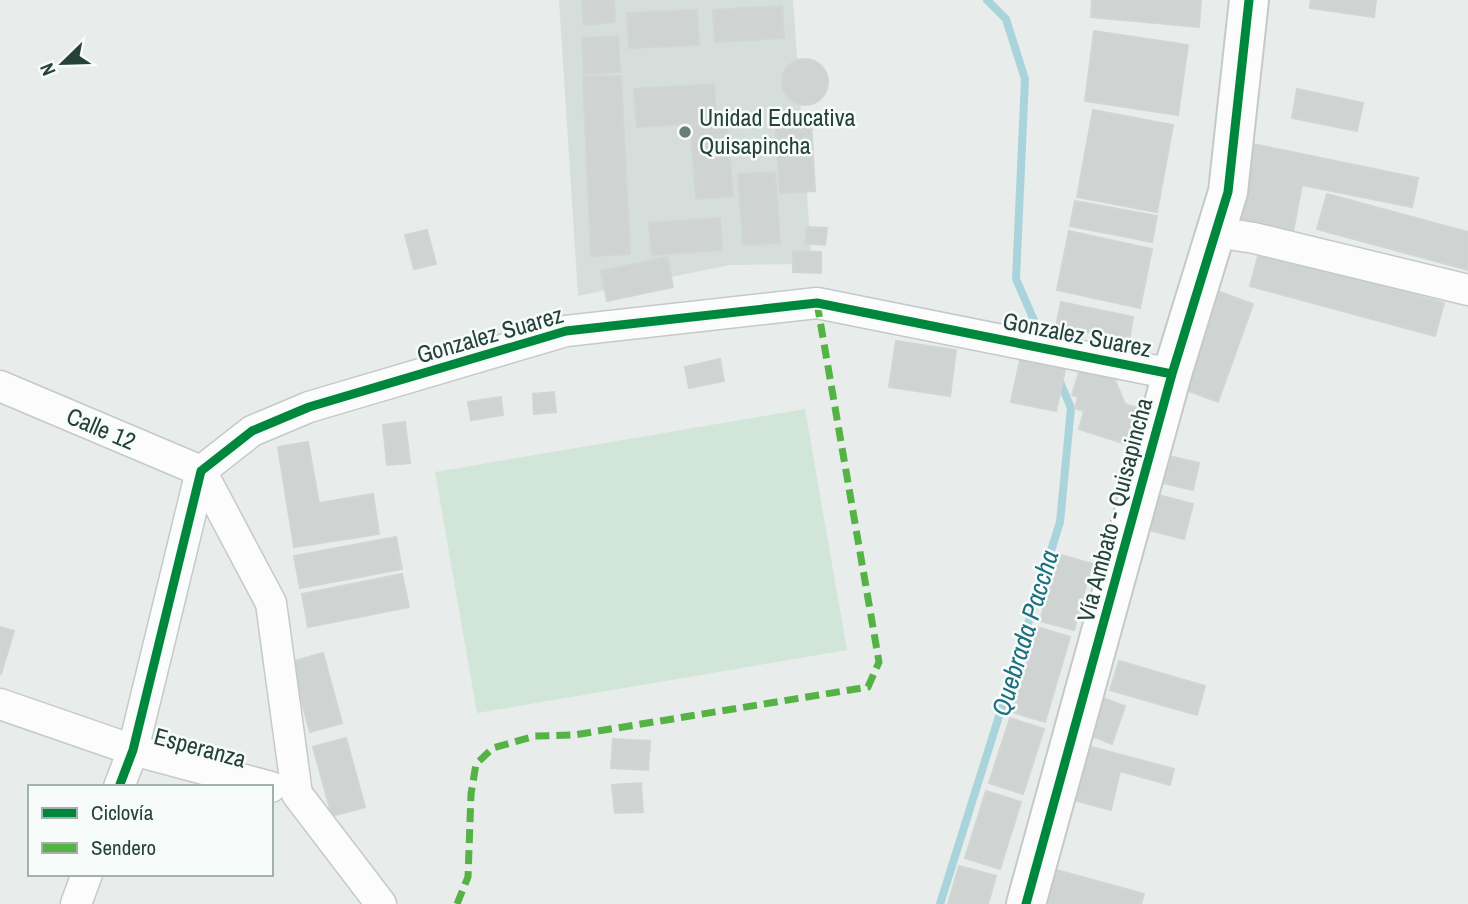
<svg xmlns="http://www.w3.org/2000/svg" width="1468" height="904" font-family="'Archivo Narrow',sans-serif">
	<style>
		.built { fill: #d6dedb }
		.green { fill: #d1e6d8 }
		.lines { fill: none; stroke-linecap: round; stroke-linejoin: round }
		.stream { stroke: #a9d4db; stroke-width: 8 }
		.building { fill: #cfd4d2; stroke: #d1d6d4; stroke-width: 2 }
		.minor-casing { stroke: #c5cac8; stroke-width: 33 }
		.tertiary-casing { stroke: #c5cac8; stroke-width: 42 }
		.minor { stroke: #fcfcfc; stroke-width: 30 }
		.tertiary { stroke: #fcfcfc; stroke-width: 38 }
		.quiet { stroke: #55b346; stroke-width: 7; stroke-dasharray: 14 7; stroke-linecap: butt }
		.cycleway-casing { stroke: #f7fbf9; stroke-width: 13 }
		.cycleway { stroke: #00873e; stroke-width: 9 }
		.poi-dot { fill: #697e78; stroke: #f7fbf9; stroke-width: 2.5 }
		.labels { text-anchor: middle; stroke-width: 5; stroke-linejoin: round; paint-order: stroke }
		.poi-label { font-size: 24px; fill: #24423a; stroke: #f7fbf9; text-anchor: start }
		.street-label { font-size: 24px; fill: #24423a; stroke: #f7fbf9 }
		.water-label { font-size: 26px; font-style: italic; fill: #1c6f80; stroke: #f7fbf9 }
	</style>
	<rect width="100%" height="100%" fill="#e8edeb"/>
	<path class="built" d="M559,0H793L812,264L730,265L578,296Z"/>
	<path class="green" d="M805,409L847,650L477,713L435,472Z"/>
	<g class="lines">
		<path class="stream" d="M987,0L1006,19L1025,79L1016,279L1043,341
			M940,904L1060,522L1071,408L1050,358"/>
	</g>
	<path class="building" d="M582,0H614L615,22L584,25Z
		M1092,0H1201L1199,27L1091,17Z
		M1311,0H1376L1374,17L1310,8Z
		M782,6L784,38L715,42L713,10Z
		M697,10L699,45L629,48L627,13Z
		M1094,31L1188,45L1178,115L1085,101Z
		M618,36L620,72L584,74L582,38Z
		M782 82a23 23 0 1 1 46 0a23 23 0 1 1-46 0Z
		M621,76L630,254L591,256L583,77Z
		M714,84L716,122L637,127L634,89Z
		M1297,89L1363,103L1357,131L1292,118Z
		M1093,110L1173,125L1157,212L1077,197Z
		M811,119L815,191L780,193L775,121Z
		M727,123L733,196L696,199L690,126Z
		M1253,144L1418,178L1412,207L1302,185L1293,232L1238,221Z
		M775,172L780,243L743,245L738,174Z
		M1327,194L1468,232V270L1317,229Z
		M1075,201L1157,216L1152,242L1070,226Z
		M720,218L722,250L652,255L649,223Z
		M807,227L827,228L825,245L805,243Z
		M427,230L436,264L414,269L405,235Z
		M1069,231L1152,249L1140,308L1057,290Z
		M793,251L821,252V273L793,272Z
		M1259,252L1444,303L1435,336L1250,286Z
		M667,257L673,287L607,301L601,271Z
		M1220,292L1253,304L1218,402L1186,390Z
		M1061,302L1133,317L1129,341L1056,326Z
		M896,341L956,350L950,396L889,387Z
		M720,359L724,381L689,388L685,367Z
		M1020,360L1065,370L1056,411L1011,402Z
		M1080,369L1115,380L1125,404L1137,408L1126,444L1079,429L1084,411L1075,408L1078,397L1072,395Z
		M554,392L556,412L534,414L533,394Z
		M501,397L503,415L471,420L468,402Z
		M405,422L410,463L387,465L383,425Z
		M308,442L319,503L373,494L379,534L294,547L278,447Z
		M1169,456L1199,463L1193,490L1163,483Z
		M1158,495L1193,504L1184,539L1149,530Z
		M396,537L402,569L300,588L294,556Z
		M1058,554L1092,564L1074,630L1040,621Z
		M402,574L409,607L308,627L302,594Z
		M0,627L14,631L1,674L0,673Z
		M1037,627L1070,637L1045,722L1012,712Z
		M323,653L342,723L310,732L291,662Z
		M1119,661L1205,686L1197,715L1110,690Z
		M1103,698L1125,706L1112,744L1089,735Z
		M1010,718L1044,729L1023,794L989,783Z
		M346,738L365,807L332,816L313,747Z
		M613,739L650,741L648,770L611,768Z
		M1084,745L1174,769L1170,785L1120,771L1111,810L1070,799Z
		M641,783L643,812L615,813L612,785Z
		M986,791L1021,802L1000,869L965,858Z
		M959,866L996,876L988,904H948Z
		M1053,869L1144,894L1141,904H1043Z"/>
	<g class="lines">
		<defs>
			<path id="minor" d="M1216,232L1254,238L1468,290
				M0,386L201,471L271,603L297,794L381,904
				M0,704L133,750L271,787
				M119,787L133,750L201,471L252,431L309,407L566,331L817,303L1172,374
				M76,904L87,874"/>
			<path id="tertiary" d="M1026,904L1172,374L1228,192L1249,0"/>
		</defs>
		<use href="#minor" class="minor-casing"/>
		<use href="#tertiary" class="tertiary-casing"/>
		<use href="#minor" class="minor"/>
		<use href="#tertiary" class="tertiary"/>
		<path class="quiet" d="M457,904L468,877L471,794L476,764L493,748L535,736L574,735L868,687L879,662L817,303"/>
		<defs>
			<path id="cycleway" d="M119,787L133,750L201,471L252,431L309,407L566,331L817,303L1172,374
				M1026,904L1172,374L1228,192L1249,0"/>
		</defs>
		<use href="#cycleway" class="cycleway-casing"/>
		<use href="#cycleway" class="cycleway"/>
	</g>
	<circle class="poi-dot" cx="685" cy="132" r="7"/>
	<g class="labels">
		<g class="poi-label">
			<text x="699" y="126">Unidad Educativa<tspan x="699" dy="28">Quisapincha</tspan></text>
		</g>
		<g class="street-label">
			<text transform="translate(490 335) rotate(-16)" y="8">Gonzalez Suarez</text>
			<text transform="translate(1077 335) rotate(11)" y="8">Gonzalez Suarez</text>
			<text transform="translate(101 429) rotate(23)" y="8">Calle 12</text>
			<text transform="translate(1115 510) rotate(-75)" y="8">Vía Ambato - Quisapincha</text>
			<text transform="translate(200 748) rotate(15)" y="8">Esperanza</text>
		</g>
		<g class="water-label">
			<text transform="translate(1025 633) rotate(-73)" y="9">Quebrada Paccha</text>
		</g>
	</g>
	<rect x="28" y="785" width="245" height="91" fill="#f7fbf9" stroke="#a3b1ad" stroke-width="2"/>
	<rect x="42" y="808" width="35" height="10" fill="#00873e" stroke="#a3b1ad" stroke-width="2"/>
	<text x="91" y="820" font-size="21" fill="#24423a">Ciclovía</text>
	<rect x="42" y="843" width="35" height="10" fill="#55b346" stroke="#a3b1ad" stroke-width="2"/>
	<text x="91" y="855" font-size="21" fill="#24423a">Sendero</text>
	<g transform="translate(63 63) rotate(247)" stroke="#f7fbf9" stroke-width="5" paint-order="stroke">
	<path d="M0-5L12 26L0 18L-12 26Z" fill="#24423a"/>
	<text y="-10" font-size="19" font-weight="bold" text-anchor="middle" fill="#24423a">N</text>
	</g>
</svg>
